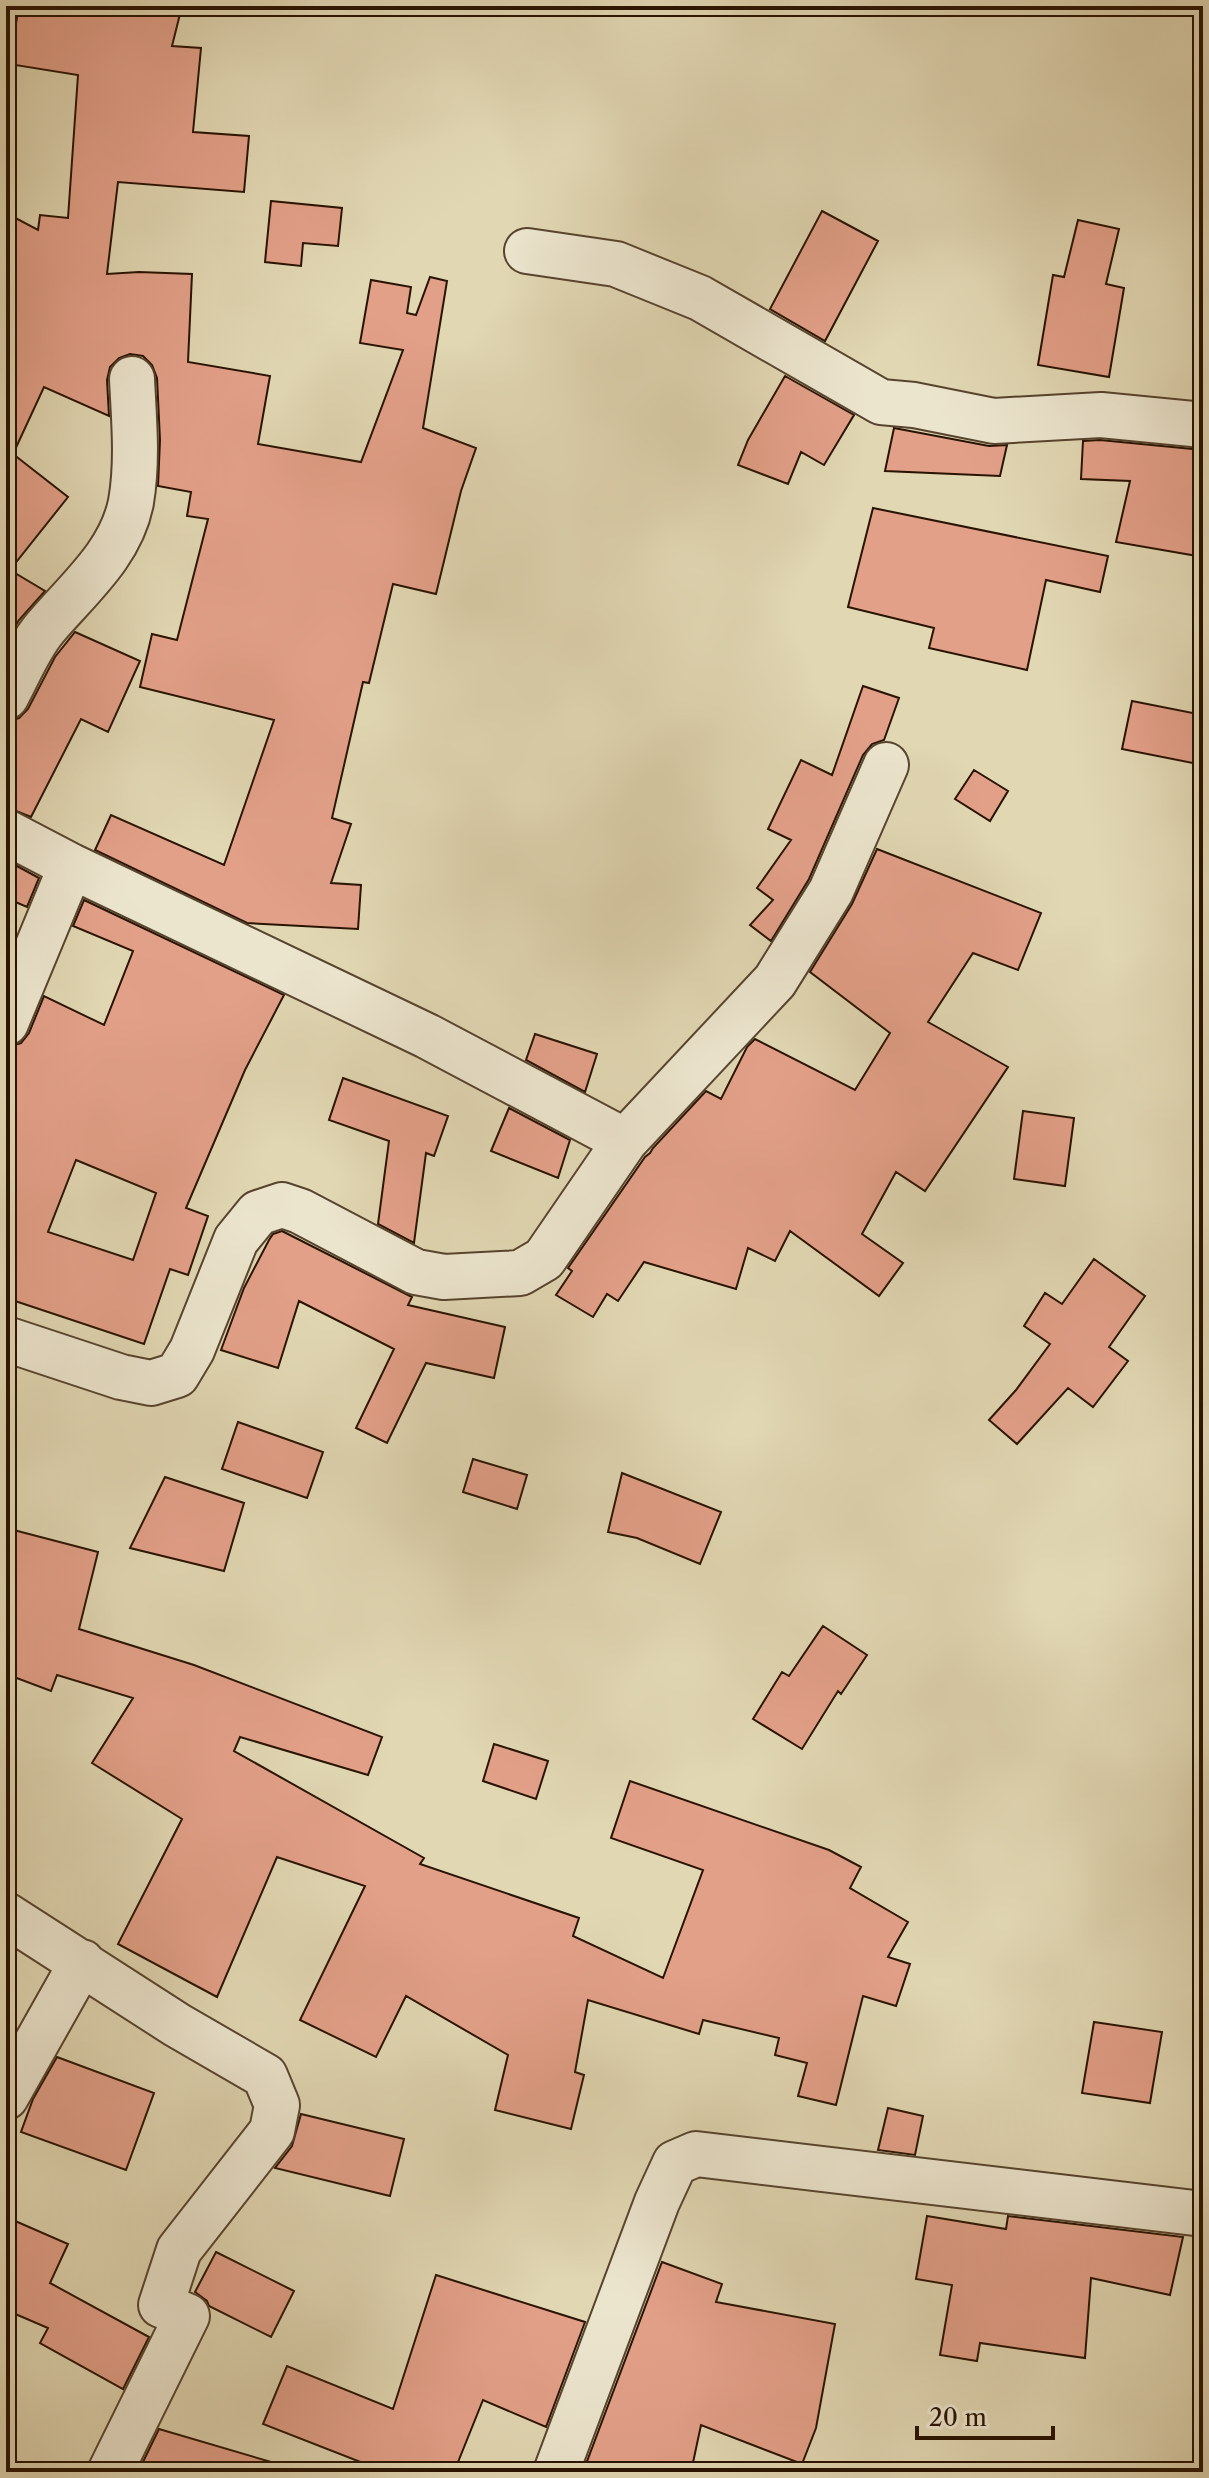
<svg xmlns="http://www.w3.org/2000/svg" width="1209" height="2478" font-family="'Libre Caslon Text',serif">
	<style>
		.building { fill: #e3a089; stroke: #291301; stroke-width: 2; fill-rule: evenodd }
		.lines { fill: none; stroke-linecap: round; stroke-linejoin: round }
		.minor-casing { stroke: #57442e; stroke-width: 48 }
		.minor { stroke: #ece5ce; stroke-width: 44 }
	</style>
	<rect width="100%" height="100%" fill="#e1d7b3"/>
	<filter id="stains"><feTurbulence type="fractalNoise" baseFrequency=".0025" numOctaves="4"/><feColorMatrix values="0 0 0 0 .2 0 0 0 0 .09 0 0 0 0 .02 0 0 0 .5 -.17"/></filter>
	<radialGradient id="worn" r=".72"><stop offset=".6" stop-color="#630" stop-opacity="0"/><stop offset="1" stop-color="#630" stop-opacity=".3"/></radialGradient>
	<path class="building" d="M19,6H182L172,46L201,48L193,132L249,136L244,192L118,182L107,274L139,272L192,274L188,362L270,376L258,444L361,462L403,350L360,343L371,280L411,287L407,313L416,315L430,277L447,281L423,428L476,448L461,491L436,594L393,584L369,683L363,682L332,818L351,824L331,883L361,885L358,929L247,923L95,850L111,815L224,865L274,720L140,687L152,634L177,640L208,519L187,516L191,492L158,486L160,440L157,378L152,365L143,356L130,354L119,358L110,367L107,380L109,416L44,387L13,454L68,497L10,570L45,591L19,620L6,642V213L38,230L40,215L68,218L78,75L9,64Z
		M271,201L342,208L338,246L303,243L301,266L265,262Z
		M822,211L878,241L825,341L770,309Z
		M1078,220L1119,229L1106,284L1124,288L1109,377L1038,365L1053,275L1064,277Z
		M785,376L854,415L824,465L801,452L788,484L738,465L748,440Z
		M894,428L989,446L1007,445L1000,476L885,471Z
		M1100,440L1203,450V557L1116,542L1130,481L1081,479L1083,441Z
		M873,508L1108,556L1100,592L1046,580L1027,670L929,648L934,628L848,607Z
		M75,632L140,661L108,732L81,719L31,817L6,807V722L19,718L28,709L55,657Z
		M863,686L899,698L884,740L872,744L863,755L809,879L771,941L750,925L773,900L757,888L791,840L768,829L801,760L832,775Z
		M1132,701L1203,715V765L1122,749Z
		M974,770L1008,791L990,821L955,799Z
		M877,849L1041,913L1018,970L973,953L928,1022L1008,1067L925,1191L896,1172L862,1234L903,1263L879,1296L790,1231L775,1261L748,1248L736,1289L644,1262L618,1301L607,1294L593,1317L556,1295L572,1271L568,1268L645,1157L650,1153L653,1148L706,1091L721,1099L747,1047L755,1039L855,1090L890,1033L810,972L852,904Z
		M6,860L39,878L27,907L6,898Z
		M84,900L284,995L245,1070L186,1208L208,1216L188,1275L170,1269L144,1344L6,1298V1047L21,1043L29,1033L44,996L104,1025L133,951L73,926ZM76,1160L156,1193L133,1260L48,1232Z
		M535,1034L597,1054L585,1092L526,1060Z
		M343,1078L448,1116L434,1156L426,1153L414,1243L378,1224L389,1141L329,1120Z
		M509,1108L570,1140L558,1178L491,1151Z
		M1023,1111L1074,1118L1065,1186L1014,1179Z
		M282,1231L412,1297L408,1305L505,1327L494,1378L426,1363L387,1443L356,1428L394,1349L299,1301L278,1368L221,1350L244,1288L269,1240L273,1234Z
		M1094,1259L1145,1296L1109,1347L1128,1361L1093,1407L1068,1388L1017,1444L989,1420L1016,1390L1050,1344L1024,1326L1045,1293L1062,1304Z
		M238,1422L323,1452L307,1498L222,1469Z
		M473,1459L527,1475L517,1509L463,1492Z
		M622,1473L721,1512L700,1564L637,1538L608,1532Z
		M165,1477L244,1503L224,1571L130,1548Z
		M6,1528L98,1552L79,1629L194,1665L382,1737L368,1775L240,1737L234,1751L424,1858L420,1864L579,1918L573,1936L663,1978L703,1870L611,1838L630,1781L829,1850L861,1867L850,1888L908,1922L888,1957L910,1964L896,2006L863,1996L836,2105L798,2096L807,2063L775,2055L779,2038L703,2020L699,2034L588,2000L575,2072L584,2075L571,2129L495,2110L508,2055L406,1996L376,2057L300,2020L365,1886L277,1857L217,1997L118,1944L182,1819L92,1763L133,1698L57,1675L51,1691L6,1674Z
		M823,1626L867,1655L841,1694L838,1691L802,1749L753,1719L782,1672L789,1676Z
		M494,1744L548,1761L536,1799L483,1781Z
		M1094,2022L1162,2032L1150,2103L1082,2093Z
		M57,2057L154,2093L126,2170L21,2132L33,2099Z
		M888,2108L923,2116L915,2155L878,2150Z
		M301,2114L404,2139L390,2196L275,2168L292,2146Z
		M927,2216L1006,2229L1008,2216L1183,2237L1170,2295L1091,2278L1085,2358L980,2343L977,2361L940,2355L952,2285L916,2279Z
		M6,2217L68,2244L50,2283L149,2337L123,2389L40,2343L48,2328L6,2310Z
		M216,2252L294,2291L271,2337L209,2306L207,2301L195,2292Z
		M662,2262L722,2284L716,2302L835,2324L816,2428L802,2464L701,2425L691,2472H583Z
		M436,2275L585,2322L546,2427L483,2400L454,2472H386L263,2424L287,2366L393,2409Z
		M159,2429L271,2462L269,2472H160L141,2466Z"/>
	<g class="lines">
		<defs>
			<path id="minor" d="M527,251L616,264L700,298L881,402L914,405L994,421L1101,415L1203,425
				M6,697C18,675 29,647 45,628C78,589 121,554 131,502C138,461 134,420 132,379
				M6,832L71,866L427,1036L625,1141
				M6,1023L71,866
				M6,1339L121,1377L151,1383L177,1375L192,1350L236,1240L258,1213L282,1205L300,1211L416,1272L444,1277L520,1273L544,1259L625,1141L775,981L831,891L886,765
				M6,1915L177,2025L265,2076L277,2105L272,2131L179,2250L161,2305L187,2316L110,2472
				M6,2097L82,1962
				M556,2472L657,2202L675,2163L696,2154L1203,2214"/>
		</defs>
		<use href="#minor" class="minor-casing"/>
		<use href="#minor" class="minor"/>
	</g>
	<rect width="1209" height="2478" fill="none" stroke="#e1d7b3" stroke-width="32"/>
	<rect x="8" y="8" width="1193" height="2462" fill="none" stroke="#291301" stroke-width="4"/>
	<rect x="16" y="16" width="1177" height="2446" fill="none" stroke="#291301" stroke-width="2"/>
	<path d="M917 2426v12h136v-12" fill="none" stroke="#291301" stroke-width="4"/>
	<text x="929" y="2426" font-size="24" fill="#291301" stroke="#ece5ce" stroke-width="6" paint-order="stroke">20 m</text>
	<rect width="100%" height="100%" filter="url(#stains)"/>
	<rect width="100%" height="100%" fill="url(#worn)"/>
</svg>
